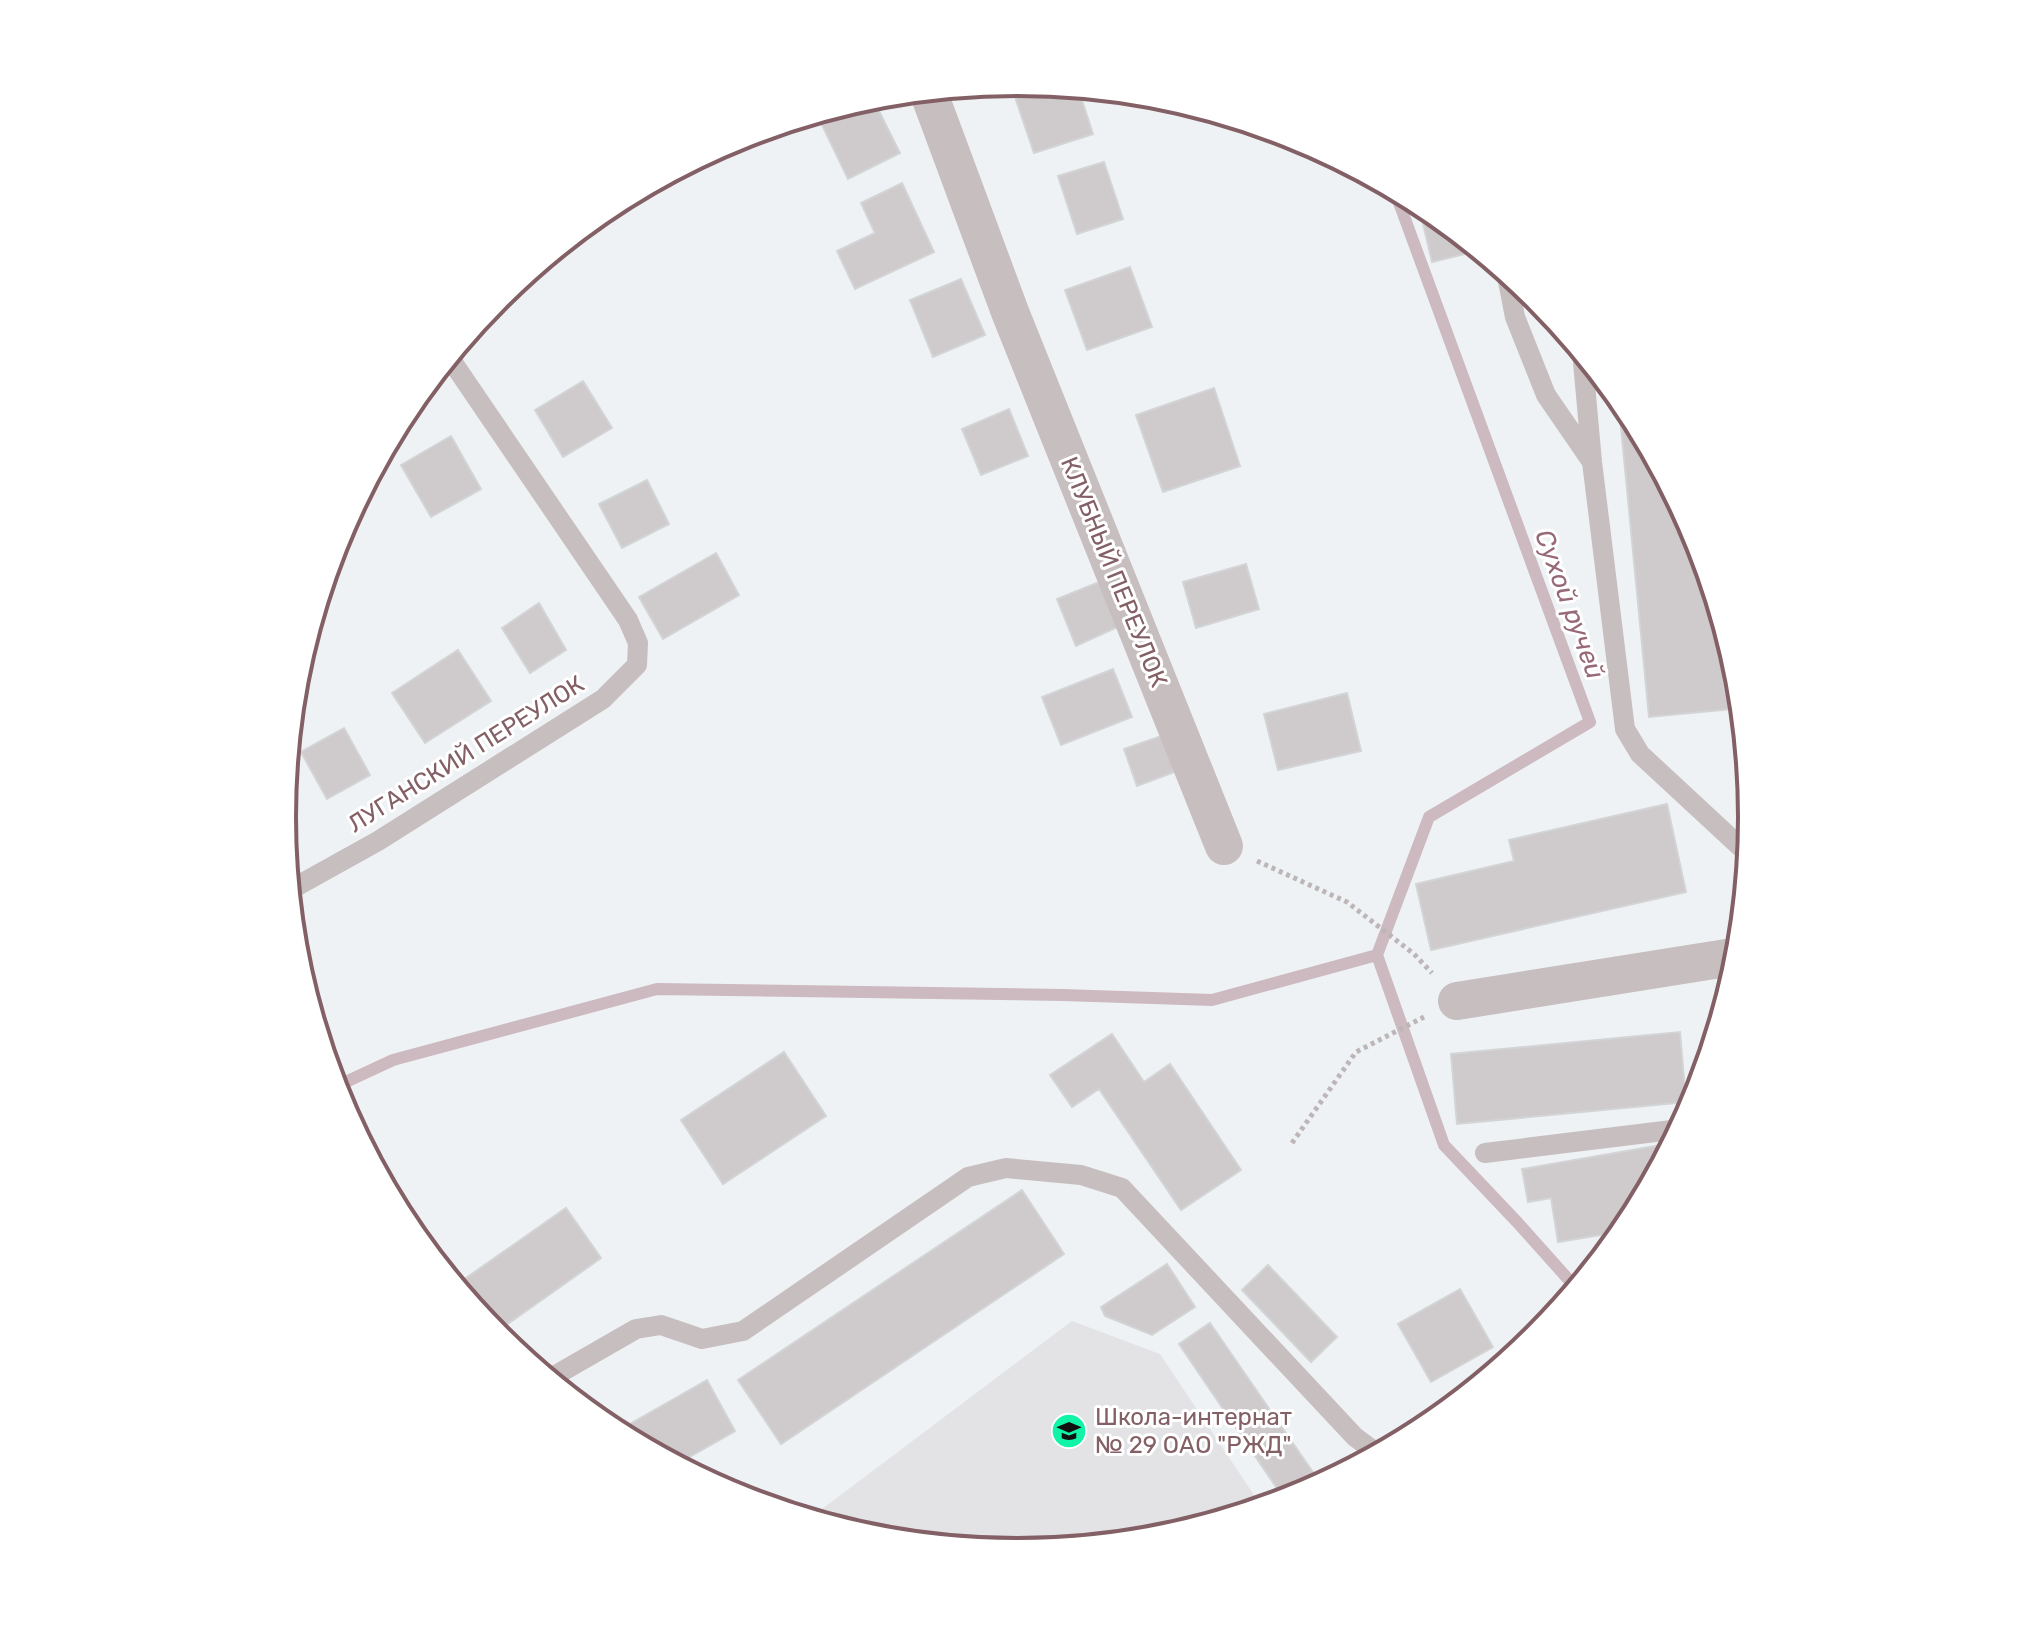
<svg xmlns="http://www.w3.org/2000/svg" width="2035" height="1634" font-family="Rubik,sans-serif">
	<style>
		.built { fill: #e3e3e5 }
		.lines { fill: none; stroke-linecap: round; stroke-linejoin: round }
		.stream { stroke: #ccbac0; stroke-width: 12 }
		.building { fill: #cfcacb; stroke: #d2d4d5; stroke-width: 2 }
		.path { stroke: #bcb6b7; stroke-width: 5; stroke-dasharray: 4 4; stroke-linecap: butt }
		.lane { stroke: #c7bebf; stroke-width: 20 }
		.street { stroke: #c7bebf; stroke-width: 38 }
		.labels { text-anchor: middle; stroke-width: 6; stroke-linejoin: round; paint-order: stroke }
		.street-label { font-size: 24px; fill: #836065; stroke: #fff }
		.poi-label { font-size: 24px; fill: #836065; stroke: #fff; text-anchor: start }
		.water-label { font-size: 26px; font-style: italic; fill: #976977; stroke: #fff }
		.rim { fill: none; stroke: #836065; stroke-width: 4 }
	</style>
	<rect width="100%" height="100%" fill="#eff2f4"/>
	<path class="built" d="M1072,1321L1160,1354L1262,1507L1160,1538L1017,1552L874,1538L810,1518Z"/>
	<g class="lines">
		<path class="stream" d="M1377,955L1429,817L1590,722L1394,189
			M335,1087L393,1060L657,989L1063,995L1212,1000L1377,955L1444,1145L1517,1222L1577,1289"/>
	</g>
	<path class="building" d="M1052,85L1078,88L1093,134L1034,153L1015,97Z
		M873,99L900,153L848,179L822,125Z
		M1104,162L1123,219L1077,234L1058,176Z
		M902,183L934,252L855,289L837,251L875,233L861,203Z
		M1418,202L1426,206L1476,247L1477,251L1432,262Z
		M1130,267L1152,327L1087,350L1065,290Z
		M961,279L985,335L933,357L910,300Z
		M583,381L612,428L563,457L535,410Z
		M1214,388L1240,466L1163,492L1136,415Z
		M1618,396L1629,409L1697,536L1715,598L1725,694L1740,693L1742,708L1649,717Z
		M1009,409L1028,456L981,475L962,429Z
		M451,436L481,489L431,517L401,465Z
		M647,480L669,524L622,548L599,504Z
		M716,553L739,595L663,639L639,597Z
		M1246,564L1259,609L1196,628L1183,582Z
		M1104,580L1122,625L1076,646L1057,599Z
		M539,603L566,650L530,673L502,628Z
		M458,650L491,701L425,743L392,693Z
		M1113,669L1132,717L1061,745L1042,697Z
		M1347,693L1361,751L1278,770L1264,714Z
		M344,728L370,775L327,799L301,752Z
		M1167,734L1180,770L1137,786L1124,749Z
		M1667,804L1686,892L1431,950L1416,884L1514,861L1509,840Z
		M1680,1032L1686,1102L1457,1124L1451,1054Z
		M1112,1034L1144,1082L1170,1064L1241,1170L1181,1210L1099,1089L1072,1107L1050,1075Z
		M784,1052L826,1116L723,1184L681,1120Z
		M1672,1143L1624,1231L1558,1242L1551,1198L1528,1202L1522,1169Z
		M1022,1190L1064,1254L781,1444L738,1380Z
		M566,1208L601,1258L495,1333L456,1285Z
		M1167,1264L1195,1307L1152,1335L1105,1316L1101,1307Z
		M1268,1265L1337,1337L1311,1362L1242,1290Z
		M1460,1289L1493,1347L1431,1382L1398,1324Z
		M1210,1323L1321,1484L1298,1496L1285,1500L1179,1344Z
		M707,1380L735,1431L677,1464L616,1432Z"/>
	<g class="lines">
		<path class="path" d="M1257,861L1347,902L1414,954L1432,973
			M1292,1143L1356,1052L1424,1017"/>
		<path class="lane" d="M1506,271L1515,317L1546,395L1590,459
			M1582,351L1592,462L1625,729L1640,754L1749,855
			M290,890L378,841L603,699L637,665L638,643L628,620L449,357
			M1485,1153L1680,1129
			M549,1379L636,1329L661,1325L702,1339L743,1331L968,1177L1006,1168L1081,1175L1122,1188L1355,1437L1378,1454"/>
		<path class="street" d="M928,91L1010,312L1224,846
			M1457,1001L1739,956"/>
	</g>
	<defs>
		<symbol id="school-disc" viewBox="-11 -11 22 22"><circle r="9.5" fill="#11f3a7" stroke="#fff"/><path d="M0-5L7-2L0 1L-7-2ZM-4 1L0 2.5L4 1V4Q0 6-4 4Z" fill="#111"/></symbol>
	</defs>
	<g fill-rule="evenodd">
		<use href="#school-disc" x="1049" y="1411" width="40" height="40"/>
	</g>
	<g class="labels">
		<g class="street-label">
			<text transform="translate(1114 572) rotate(68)" y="8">КЛУБНЫЙ ПЕРЕУЛОК</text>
			<text transform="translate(466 754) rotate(-32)" y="8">ЛУГАНСКИЙ ПЕРЕУЛОК</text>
		</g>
		<g class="poi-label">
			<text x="1095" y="1425">Школа-интернат<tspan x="1095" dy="28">№ 29 ОАО "РЖД"</tspan></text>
		</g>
		<g class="water-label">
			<text transform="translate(1570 604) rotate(70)" y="9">Сухой ручей</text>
		</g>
	</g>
	<path d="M0 0H2035V1634H0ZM296 817a721 721 0 1 1 1442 0a721 721 0 1 1-1442 0Z" fill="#fff" fill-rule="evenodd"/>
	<path class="rim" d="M296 817a721 721 0 1 1 1442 0a721 721 0 1 1-1442 0Z"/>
</svg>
